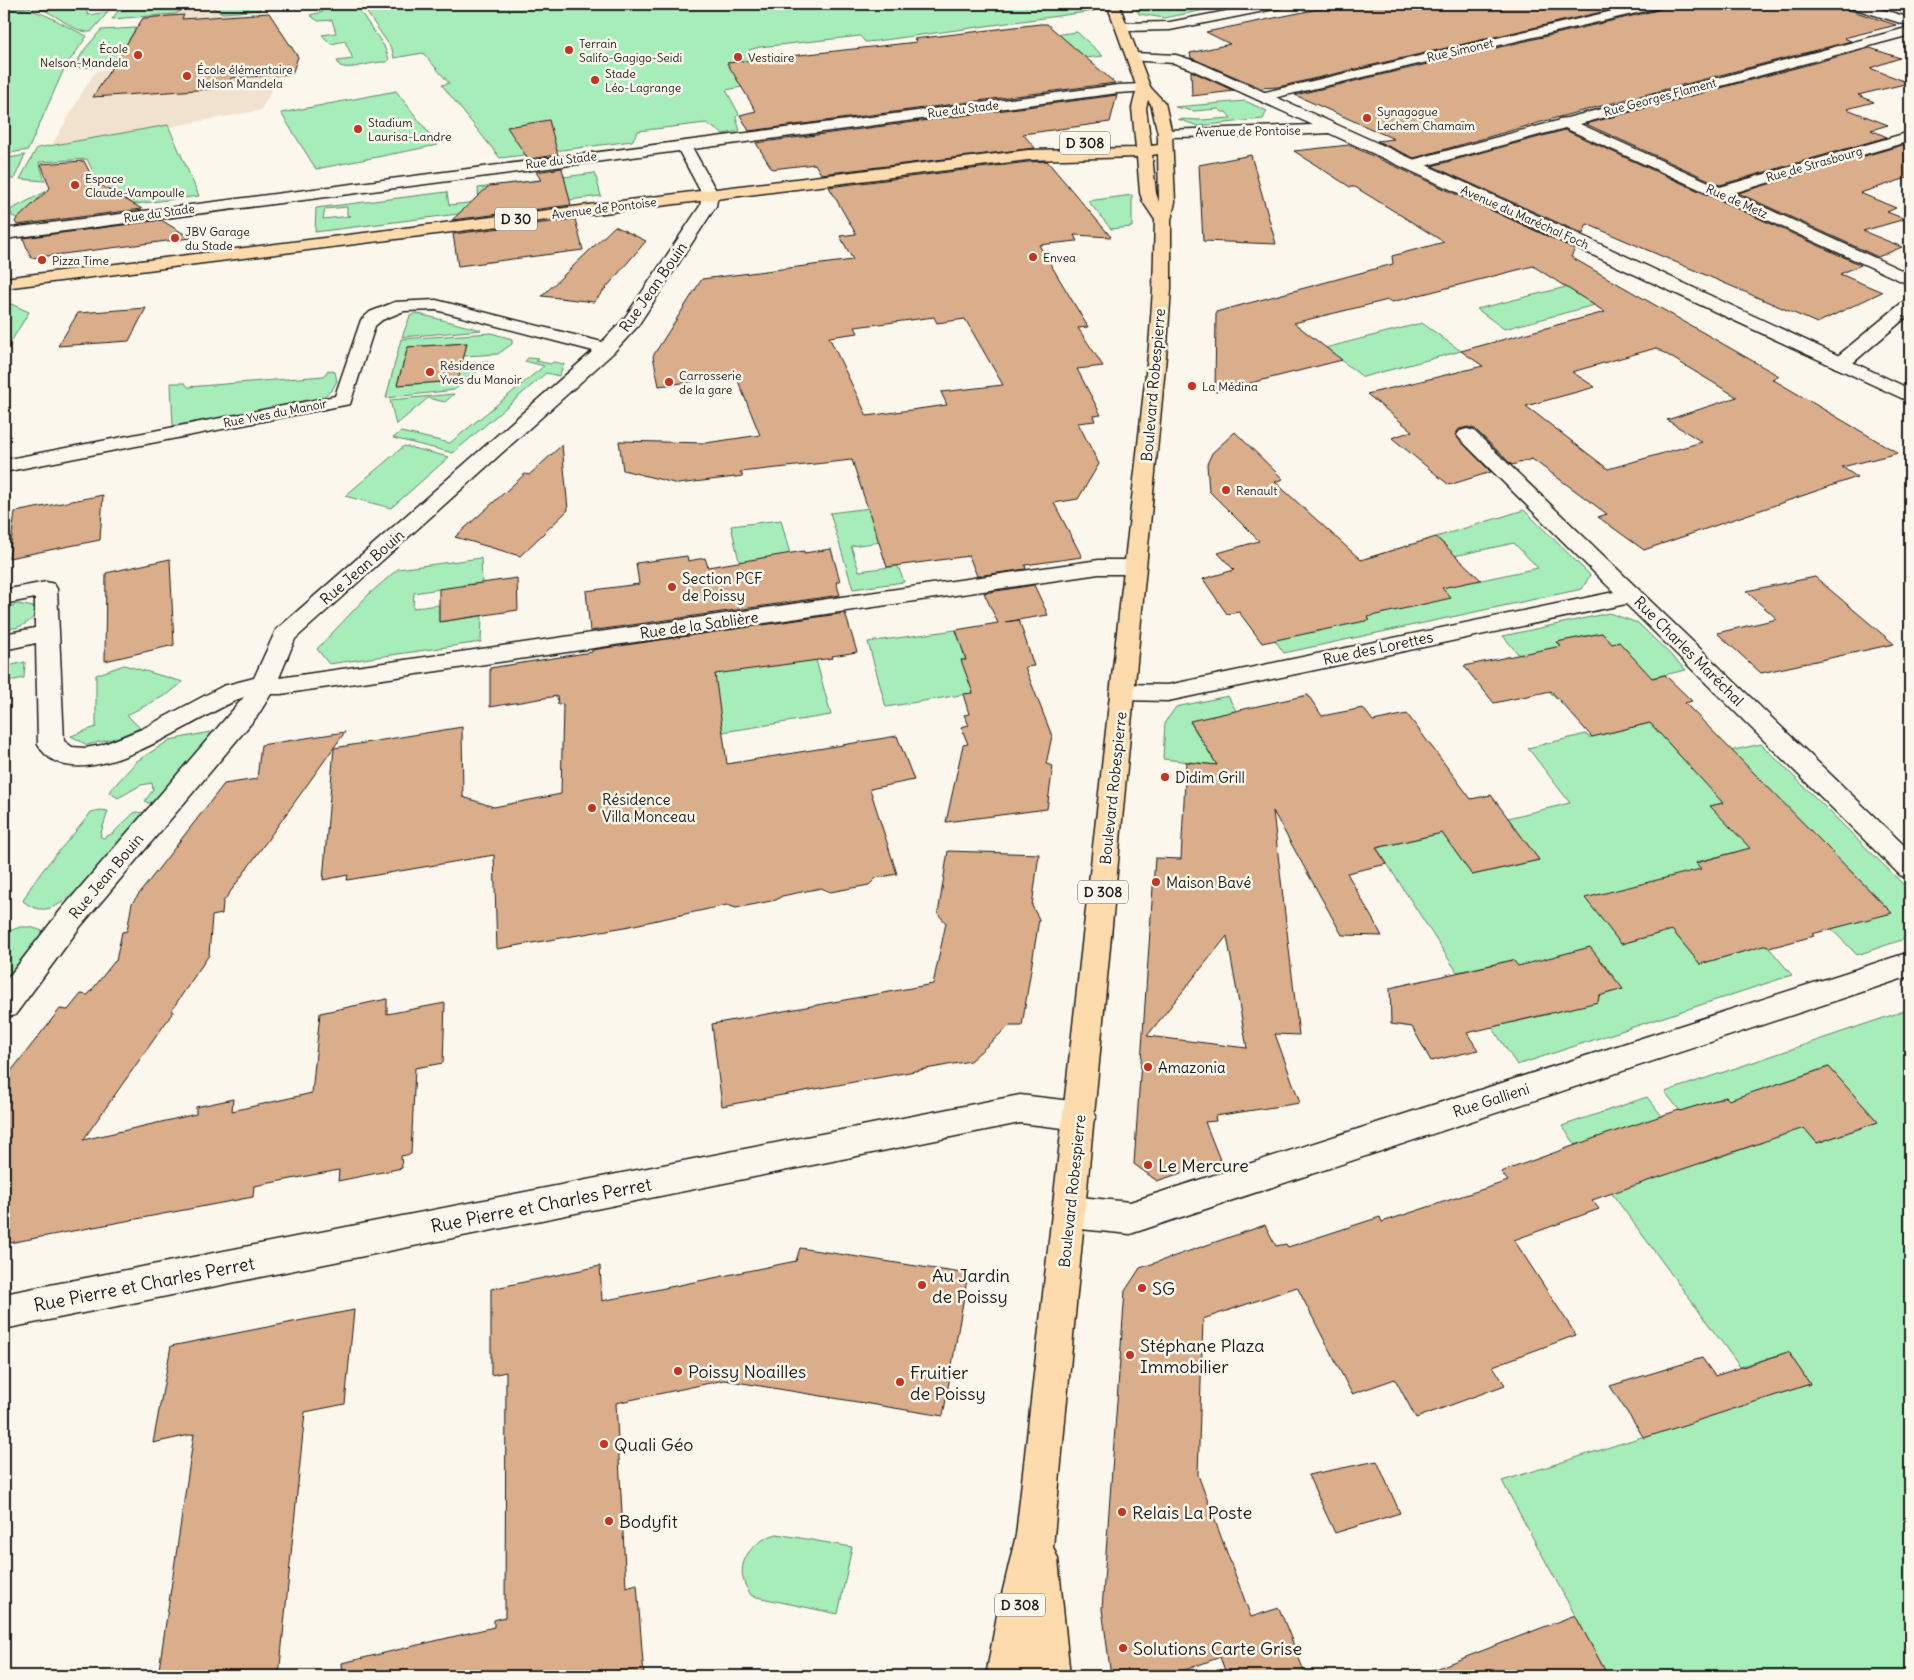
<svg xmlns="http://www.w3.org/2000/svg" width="1914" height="1680" viewBox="0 0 1914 1680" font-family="Delius,sans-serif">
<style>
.built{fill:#f1e1cf}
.green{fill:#a6edb9;stroke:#61846a;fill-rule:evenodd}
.building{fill:#daad8b;stroke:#1c1c1c;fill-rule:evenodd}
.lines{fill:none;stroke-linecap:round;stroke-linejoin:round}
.street-casing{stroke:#1c1c1c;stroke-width:3}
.secondary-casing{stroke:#1c1c1c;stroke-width:3}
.primary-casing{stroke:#1c1c1c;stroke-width:3}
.street{fill:#fbf7ec;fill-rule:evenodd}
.secondary{fill:#fbf7ec;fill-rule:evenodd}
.primary{fill:#fedbac;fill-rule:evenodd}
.poi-dot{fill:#c8321e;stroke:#fbf7ec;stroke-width:2}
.labels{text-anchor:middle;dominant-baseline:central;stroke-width:5;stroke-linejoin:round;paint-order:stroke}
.far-poi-label{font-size:12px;fill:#1c1c1c;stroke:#fbf7ec;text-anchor:start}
.far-street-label{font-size:12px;fill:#1c1c1c;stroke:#fbf7ec}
.shield{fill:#fbf7ec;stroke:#5f5e5a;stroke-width:1}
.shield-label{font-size:14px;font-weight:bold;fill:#1c1c1c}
.street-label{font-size:15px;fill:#1c1c1c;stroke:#fbf7ec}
.poi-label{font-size:15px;fill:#1c1c1c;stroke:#fbf7ec;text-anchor:start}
.near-poi-label{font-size:18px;fill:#1c1c1c;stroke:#fbf7ec;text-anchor:start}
.near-street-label{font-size:18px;fill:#1c1c1c;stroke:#fbf7ec}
</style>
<rect width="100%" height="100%" fill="#fbf7ec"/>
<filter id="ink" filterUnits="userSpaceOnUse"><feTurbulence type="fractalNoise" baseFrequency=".02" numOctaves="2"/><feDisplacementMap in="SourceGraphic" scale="10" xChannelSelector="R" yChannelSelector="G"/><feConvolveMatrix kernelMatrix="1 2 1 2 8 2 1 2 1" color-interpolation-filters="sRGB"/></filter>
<g filter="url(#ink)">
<!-- built -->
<path class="built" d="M178,4H243L240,15L269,13L298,57L292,74L280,75L261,110L50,149L91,78L98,70L111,69L143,18L153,17L157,10Z"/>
<!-- green -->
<path class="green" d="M4,4H85V5L38,8L4,6Z
M156,4H259L260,10L223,13L212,8L198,6L187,8L175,14L112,19L118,11L156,6Z
M315,4H355L384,46L389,59L387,62C371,61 352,71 340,66L337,61L353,59L345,41L331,44L322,35L336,33L332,20L318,21L310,15L323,12Z
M361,4H1092L1094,11L877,41L865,42L860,36L760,47L749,50L755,60L747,86L726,90L739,114L736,117L740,131L723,134L706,123L638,131L632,141L500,158L442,85L449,83L423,53L394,58L392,49Z
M1134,4H1156L1178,7L1183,4H1235L1164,18L1139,14Z
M4,7C44,8 53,21 87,36L64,69L28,150L4,154Z
M85,7L88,15L108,12L91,32C73,33 58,14 40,9Z
M136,28L124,48L134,52L121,53L113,66L73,68L85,49L101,30Z
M1077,32L1103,56L1078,59L995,42Z
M396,91L438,145L316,169L281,113Z
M1245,101L1267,111L1263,119L1198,126L1178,119L1201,120L1231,118L1226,112H1222L1219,109L1193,111L1175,107Z
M168,125L199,196L89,210L134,200L97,180L87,159L39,162L45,181L20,179L37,148Z
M25,155L14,179H4V159Z
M595,173L601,196L315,232L316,208L447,192L449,205L479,202L478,188ZM347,207V215L351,216L323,219L325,209Z
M47,191L20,219L12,216L10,210Z
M1132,195V227L1111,229L1088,201Z
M1566,287L1595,305L1504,329L1477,309Z
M4,301L29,312L4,353Z
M416,313L419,314L481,330L402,337L410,316Z
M1422,323L1461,351L1363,377L1325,348Z
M491,333L512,339V344L498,354L464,356L467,343L408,347L397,385L457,381L462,363L488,362L454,390L386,398L401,339Z
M528,358L539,359L536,361L551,364L553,362L564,364L559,376L546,373L453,453L393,438L401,432L450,443L544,366L525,361Z
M328,370L335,372L337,381L332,390L319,400L173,426L171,383H185L188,387L324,376Z
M454,394L445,402L428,398L396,425L390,400Z
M404,446L449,457L391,508L345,496Z
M878,507L889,541L851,546L859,571L898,566L904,582L853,589L830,513Z
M1524,510L1590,575L1582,589L1284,653L1243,595L1414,544L1422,554L1447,547L1436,537ZM1514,543L1538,568L1477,581L1454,556Z
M781,520L792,562L749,604L731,526Z
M481,558L482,583L463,585L462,589H439L414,593L413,608L439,605V622L482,616L481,642L329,664L317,649L369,594L398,569Z
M17,604L34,607L36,613C29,625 17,629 4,629V609Z
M1609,613L1638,623L1686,670L1556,699L1503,636ZM1602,633L1612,644L1619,642L1631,655L1558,642Z
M806,623L831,715L723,732L706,637Z
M956,630L966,660H962L973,693L886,707L868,642Z
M25,662L24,678L4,682V667Z
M124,665L183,682L168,694L127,715L140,728L116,738L87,745L71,736L96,727V675Z
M1228,696L1236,711L1190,722L1217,765L1163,759L1165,722L1176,707Z
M1650,723L1685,761L1761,744L1910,891V937L1857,955L1752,848L1696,862L1792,975L1517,1065L1492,1027L1550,1014L1513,960L1457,972L1377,848L1442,833L1472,875L1539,860L1508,818L1570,803L1528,748L1586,734L1588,737H1592ZM1770,791L1802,822L1711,806ZM1849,869L1891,912V913L1805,880ZM1635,885L1753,949L1700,964L1672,930L1621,944Z
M210,732L213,734L156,801L148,803L145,801L153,790L152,783L141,785L118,798L109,792L137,761L170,740Z
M101,810L108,811L100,836L103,838L112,834L135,812L145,813C126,835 73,908 45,909C37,910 29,906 23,901C37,871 71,840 91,812Z
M20,927H30L46,932L4,986V933Z
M1910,1009V1676H1608L1502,1481L1810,1384L1788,1352L1740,1367L1562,1126L1647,1097L1700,1164L1763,1142L1726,1097L1680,1111L1665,1092ZM1828,1067L1878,1122L1817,1143L1769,1087Z
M777,1534L852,1547L838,1614L752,1596C730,1569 748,1542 777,1534Z"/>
<!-- building -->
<path class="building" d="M1343,4H1636L1278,87L1261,88L1191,58L1190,53L1230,44L1206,32Z
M1666,4H1831L1896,25L1844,38L1851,41L1559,117L1414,158L1377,141L1394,139L1295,95L1658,10Z
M269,13L298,57L292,74L231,78L227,88L93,97L143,18L184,15L182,19Z
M1040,24H1047L1115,83L749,131L740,115L756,111L727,63L917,42L914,39Z
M1870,48L1900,58L1870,68L1909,83L1858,95L1874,102L1847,109L1888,125L1871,130L1887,137L1720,185L1586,124Z
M1191,71L1234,91L1192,96Z
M1117,95L1110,122L1023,134L1035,148L821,174L815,164L772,169L756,143Z
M549,120L558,155L528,159L507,127Z
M1565,130L1861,265L1840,274L1882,292L1817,323L1587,224L1583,234L1432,166Z
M1906,144L1910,146V177L1860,193L1896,208L1887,212L1905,219L1863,231L1902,247L1878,257L1738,193Z
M1349,145L1575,249L1571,257L1779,376L1772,379L1898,453L1842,467L1857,477L1644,550L1598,517L1607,514L1532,459L1512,465L1475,429L1468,427L1459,429L1455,435L1491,472L1449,485L1392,438L1412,431L1367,394L1483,366L1461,351L1605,312L1533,266L1392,302L1388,300L1294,323L1342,360L1215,392L1216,312L1393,264L1392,256L1444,242L1355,187H1350L1294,151ZM1656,348L1737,397L1667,420L1702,442L1608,469L1526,406L1595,387L1572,372Z
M1251,155L1276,244L1203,241L1199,165Z
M84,161L94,181L142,209L17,225L15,221L50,188L41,164Z
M1047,161L1111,237L1074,235L1077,241L1039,245L1088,327L1078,328L1103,366L1077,369L1101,415L1093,416L1095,421L1078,423L1099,464L1078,499L1054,503L1082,557L1025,565L1026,569L977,576L969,556L887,567L852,460L740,472L743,476L678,484L623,470L619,441L706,443L760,435L736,376L659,386L653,356L702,279L853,260L840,236L856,234L829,187L1028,162ZM934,317L937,323L965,319L1003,385L941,392L947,405L867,416L829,337L858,333L855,327Z
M562,168L571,205L452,220L489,186L541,180L536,172Z
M575,219L583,250L458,266L453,234Z
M161,220L191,238L31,258L23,238Z
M615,226L646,241L594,302L542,296Z
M146,308L129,341L58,346L78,313Z
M467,343L458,381L397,385L408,347Z
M1235,432L1283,479L1275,482L1361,560L1436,537L1481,580L1442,588L1451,598L1367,617L1370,620L1262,643L1239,612L1227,614L1203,579L1234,570L1218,553L1259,541L1209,491L1207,464L1212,453Z
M562,445L568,510L520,556L455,537L525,474L529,475Z
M103,495L100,540L9,558L15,512Z
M831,549L840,581L836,582L840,595L590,631L586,591L639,584L636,563L687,556L688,561L705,558L708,567L804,551V553Z
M170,559L174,645L105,661L106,573Z
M1815,577L1894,644L1761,673L1717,633L1777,619L1746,591Z
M517,578L518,610L439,622V589Z
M1034,585L1048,615L1005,622L1019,620L1034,666L1025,667L1052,736L1046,764L1053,766L1047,809L946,822L963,745L968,744L961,727L969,725L964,715L969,714L963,694L973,693L961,660H966L956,630L998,623L984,593Z
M845,613L857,652L832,656L833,658L715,674L727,764L897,736L914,780L870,789L897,874L876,878L869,885L830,892L821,888L782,896L776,900L736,908L727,905L625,927L497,949L494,855L347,880L348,875L323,880L334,748L462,727L463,797L494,807L561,794L563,704L558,705L557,696L490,707V668L592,652V650Z
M1602,633L1612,644L1619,642L1652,678L1665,675L1692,701L1685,703L1892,913L1812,934L1814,936L1769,948L1767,945L1700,964L1672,930L1621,944L1585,898L1701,869L1696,863L1750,848L1710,806L1723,803L1650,723L1592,737L1551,691L1494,703L1464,666L1561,646L1557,642Z
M1308,695L1322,716L1363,708L1373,721L1407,714L1471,799L1491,795L1539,860L1472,875L1442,833L1376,848L1387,864L1347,873L1382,936L1342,935L1273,811L1299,1035L1275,1034L1300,1103L1215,1116L1216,1121L1205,1122L1220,1160L1157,1181L1134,1164L1155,858L1181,859L1186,762L1217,765L1190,721ZM1227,936L1247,1048L1147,1036Z
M345,732L223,902L222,914L212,916L209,955L171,1011H174L83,1140L196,1114V1107L233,1099L232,1111L312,1093L320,1013L387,999V1014L445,1003L443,1063L415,1068L411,1154L401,1156L402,1168L338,1181L339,1170L254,1186L253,1197L4,1244V1080L60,1009L68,1010L81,994L88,995L114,962L116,961L122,932L127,931L132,903L224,784L257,779L261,745Z
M948,851L1039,854L1032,906L1039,919L1022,1026H1009L970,1061L722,1106L712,1024L933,984L946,923L938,914Z
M1590,947L1623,989L1599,996L1598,1002L1467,1033L1478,1050L1431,1061L1412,1027L1391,1024L1390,988L1513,960L1518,966Z
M1829,1067L1878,1122L1817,1143L1804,1128L1592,1200L1599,1209L1514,1240L1576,1335L1493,1366L1505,1385L1416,1418L1395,1379L1352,1394L1297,1287L1203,1319L1198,1475L1251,1617L1279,1608L1306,1676H1227L1220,1657L1169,1676H1111L1102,1609L1110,1497L1125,1291L1140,1268L1265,1225L1276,1246L1286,1244L1288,1247L1380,1217L1382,1222L1508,1181L1501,1172L1595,1138L1679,1110L1680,1111L1726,1097L1729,1100Z
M800,1248L968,1274L943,1416L724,1380L616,1403L626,1587L637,1584L644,1676H343L342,1663L494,1627V1620L505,1617L506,1372L491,1375V1289L600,1266L602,1301L796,1261Z
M354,1310L345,1404L305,1412L279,1676H158L194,1434L153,1443L171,1346Z
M1788,1352L1810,1384L1644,1438L1610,1386L1702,1358L1715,1376Z
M1377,1461L1400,1513L1335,1533L1308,1475Z
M1575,1615L1608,1676H1423L1422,1674Z"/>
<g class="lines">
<defs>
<path id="street" d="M1262,4H1285L1279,8L1170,30L1122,31L1116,27L1122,23L1170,22Z
M1643,4H1664L1658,8L1261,101L1254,97L1261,93Z
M1847,4H1865L1910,18V26L1849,7Z
M1910,27V35L1580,124L1720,187L1910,132V141L1733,193L1910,274V285L1565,128L1410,170L1405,168L1402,165L1405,162L1557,121L1559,119L1567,118Z
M1144,84L1149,85L1151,88L1149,91L1118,93L693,149L718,194L716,206L637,327L613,353L295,639L279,678L1099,560H1135L1143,562L1146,567L1143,572L1135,574H1099L281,694H271L258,715L80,927L15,1015L4,1018V983L60,911L244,697C200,713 76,808 38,745L36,643L4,650V634L35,628V598L4,604V590L46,582L54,584L57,589L64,741L72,747L85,748L102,745L142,729L223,686L254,678L276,630L593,351L436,310L404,311L382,320L375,326L350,404L4,472V460L335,396L361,320L370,312L395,302L436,300L602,342L624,319L700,206L702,194L679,151L4,239V229L1118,85Z
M1910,300V314L1848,367L1841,369L1834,367L1832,363L1834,359L1904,301Z
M1467,429L1474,431L1910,851V879L1900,875L1626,604L1168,701L1122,700L1113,698L1110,692L1113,686L1122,684L1168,685L1614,592L1460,439L1457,435L1460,431Z
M1910,952V976L1130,1234L1070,1228L1058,1223L1053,1212L1058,1201L1070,1196L1130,1202Z
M1020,1095L1080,1102L1091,1106L1096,1116L1091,1126L1080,1130L1020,1123L4,1329V1294Z"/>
<path id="secondary" d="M1134,53L1176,55L1198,62L1587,238L1910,389V402L1329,133L1271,136L1160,137L1158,134L1160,131L1165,130L1313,125L1188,68L1174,63L1129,60L1127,57Z"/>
<path id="primary" d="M1107,4H1119L1150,87L1165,103L1172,134L1175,202L1171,220V289L1167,346L1053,1547L1058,1559L1070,1676H986L997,1615L1016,1535L1149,346L1153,289L1155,220L1143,202L1140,193L1137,157L1028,160L4,288V278L1028,150L1136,148L1132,108L1137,88ZM1148,100L1151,104L1158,134V145L1151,146L1146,108ZM1158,154L1159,202L1156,193L1152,155Z"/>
</defs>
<!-- street casing -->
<use href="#street" class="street-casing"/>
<!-- secondary casing -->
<use href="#secondary" class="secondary-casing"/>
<!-- primary casing -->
<use href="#primary" class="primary-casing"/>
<!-- street -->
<use href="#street" class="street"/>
<!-- secondary -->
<use href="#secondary" class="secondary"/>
<!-- primary -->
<use href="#primary" class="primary"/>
</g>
</g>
<!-- markers -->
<g class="poi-dot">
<circle cx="569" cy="50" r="5"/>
<circle cx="138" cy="55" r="5"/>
<circle cx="738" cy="57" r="5"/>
<circle cx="187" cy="76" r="5"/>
<circle cx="595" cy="80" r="5"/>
<circle cx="1367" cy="118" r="5"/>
<circle cx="358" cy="129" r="5"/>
<circle cx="75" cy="185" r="5"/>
<circle cx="175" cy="238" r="5"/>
<circle cx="1033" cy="257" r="5"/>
<circle cx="42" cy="260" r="5"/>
<circle cx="430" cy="372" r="5"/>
<circle cx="669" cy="382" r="5"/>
<circle cx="1192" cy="386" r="5"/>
<circle cx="1226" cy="490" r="5"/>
<circle cx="672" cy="587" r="5"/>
<circle cx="1165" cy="777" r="5"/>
<circle cx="592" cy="808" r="5"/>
<circle cx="1156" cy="882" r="5"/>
<circle cx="1148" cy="1067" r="5"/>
<circle cx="1148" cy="1165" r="5"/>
<circle cx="922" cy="1285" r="5"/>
<circle cx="1142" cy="1288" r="5"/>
<circle cx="1130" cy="1355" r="5"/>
<circle cx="678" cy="1371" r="5"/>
<circle cx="900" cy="1382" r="5"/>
<circle cx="604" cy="1444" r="5"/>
<circle cx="1122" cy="1512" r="5"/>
<circle cx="609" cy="1521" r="5"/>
<circle cx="1123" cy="1648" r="5"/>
</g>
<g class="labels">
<!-- far-poi labels -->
<g class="far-poi-label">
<text x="579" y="43">Terrain<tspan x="579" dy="14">Salifo-Gagigo-Seidi</tspan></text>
<text x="128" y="48" text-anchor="end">École<tspan x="128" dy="14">Nelson-Mandela</tspan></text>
<text x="748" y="57">Vestiaire</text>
<text x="197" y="69">École élémentaire<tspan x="197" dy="14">Nelson Mandela</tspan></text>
<text x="605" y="73">Stade<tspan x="605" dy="14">Léo-Lagrange</tspan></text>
<text x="1377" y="111">Synagogue<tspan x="1377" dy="14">Lechem Chamaïm</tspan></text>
<text x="368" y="122">Stadium<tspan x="368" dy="14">Laurisa-Landre</tspan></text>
<text x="85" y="178">Espace<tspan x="85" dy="14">Claude-Vampoulle</tspan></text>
<text x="185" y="231">JBV Garage<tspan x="185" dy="14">du Stade</tspan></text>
<text x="1043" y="257">Envea</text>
<text x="52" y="260">Pizza Time</text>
<text x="440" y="365">Résidence<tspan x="440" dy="14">Yves du Manoir</tspan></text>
<text x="679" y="375">Carrosserie<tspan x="679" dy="14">de la gare</tspan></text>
<text x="1202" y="386">La Médina</text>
<text x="1236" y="490">Renault</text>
</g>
<!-- far-street labels -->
<g class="far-street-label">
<text transform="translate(1460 50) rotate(-13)">Rue Simonet</text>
<text transform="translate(1660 97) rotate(-15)">Rue Georges Flament</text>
<text transform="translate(963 109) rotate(-7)">Rue du Stade</text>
<text transform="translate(1248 131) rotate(-1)">Avenue de Pontoise</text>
<text transform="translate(561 160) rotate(-7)">Rue du Stade</text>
<text transform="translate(1814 164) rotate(-16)">Rue de Strasbourg</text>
<text transform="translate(1737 201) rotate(24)">Rue de Metz</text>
<text transform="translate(604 208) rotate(-7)">Avenue de Pontoise</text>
<text transform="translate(159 213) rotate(-8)">Rue du Stade</text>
<text transform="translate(1525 217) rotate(24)">Avenue du Maréchal Foch</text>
<text transform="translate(275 413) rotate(-11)">Rue Yves du Manoir</text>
</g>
<!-- shield labels -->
<g class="shield">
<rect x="1060" y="131.5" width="50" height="23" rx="4"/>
<rect x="495" y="207.5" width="42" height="23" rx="4"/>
<rect x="1078" y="880.5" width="50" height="23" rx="4"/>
<rect x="995" y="1593.5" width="50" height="23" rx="4"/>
</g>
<g class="shield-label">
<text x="1085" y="143">D 308</text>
<text x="516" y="219">D 30</text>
<text x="1103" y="892">D 308</text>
<text x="1020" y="1605">D 308</text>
</g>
<!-- street labels -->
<g class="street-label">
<text transform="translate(653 287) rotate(-55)">Rue Jean Bouin</text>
<text transform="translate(1153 385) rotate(-85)">Boulevard Robespierre</text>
<text transform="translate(362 567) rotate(-41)">Rue Jean Bouin</text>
<text transform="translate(699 625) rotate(-8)">Rue de la Sablière</text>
<text transform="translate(1378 648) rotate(-12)">Rue des Lorettes</text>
<text transform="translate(1689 651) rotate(45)">Rue Charles Maréchal</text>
<text transform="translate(1113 788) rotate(-84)">Boulevard Robespierre</text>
<text transform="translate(106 876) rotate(-50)">Rue Jean Bouin</text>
<text transform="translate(1491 1100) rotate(-18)">Rue Gallieni</text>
<text transform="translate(1072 1191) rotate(-84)">Boulevard Robespierre</text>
</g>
<!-- poi labels -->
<g class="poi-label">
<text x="682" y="578">Section PCF<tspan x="682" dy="17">de Poissy</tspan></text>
<text x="1175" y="777">Didim Grill</text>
<text x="602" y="799">Résidence<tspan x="602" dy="17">Villa Monceau</tspan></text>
<text x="1166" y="882">Maison Bavé</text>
<text x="1158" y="1067">Amazonia</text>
</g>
<!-- near-poi labels -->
<g class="near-poi-label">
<text x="1158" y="1165">Le Mercure</text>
<text x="932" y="1275">Au Jardin<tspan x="932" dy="21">de Poissy</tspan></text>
<text x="1152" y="1288">SG</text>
<text x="1140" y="1345">Stéphane Plaza<tspan x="1140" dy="21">Immobilier</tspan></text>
<text x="688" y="1371">Poissy Noailles</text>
<text x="910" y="1372">Fruitier<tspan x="910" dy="21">de Poissy</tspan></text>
<text x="614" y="1444">Quali Géo</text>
<text x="1132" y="1512">Relais La Poste</text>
<text x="619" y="1521">Bodyfit</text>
<text x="1133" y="1648">Solutions Carte Grise</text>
</g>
<!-- near-street labels -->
<g class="near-street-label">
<text transform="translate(541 1205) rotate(-11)">Rue Pierre et Charles Perret</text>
<text transform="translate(144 1284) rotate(-11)">Rue Pierre et Charles Perret</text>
</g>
</g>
<!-- margin -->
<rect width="1914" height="1680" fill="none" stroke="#fbf7ec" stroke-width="20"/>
<rect x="10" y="10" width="1894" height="1660" fill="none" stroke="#1c1c1c" stroke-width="2" filter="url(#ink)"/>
</svg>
